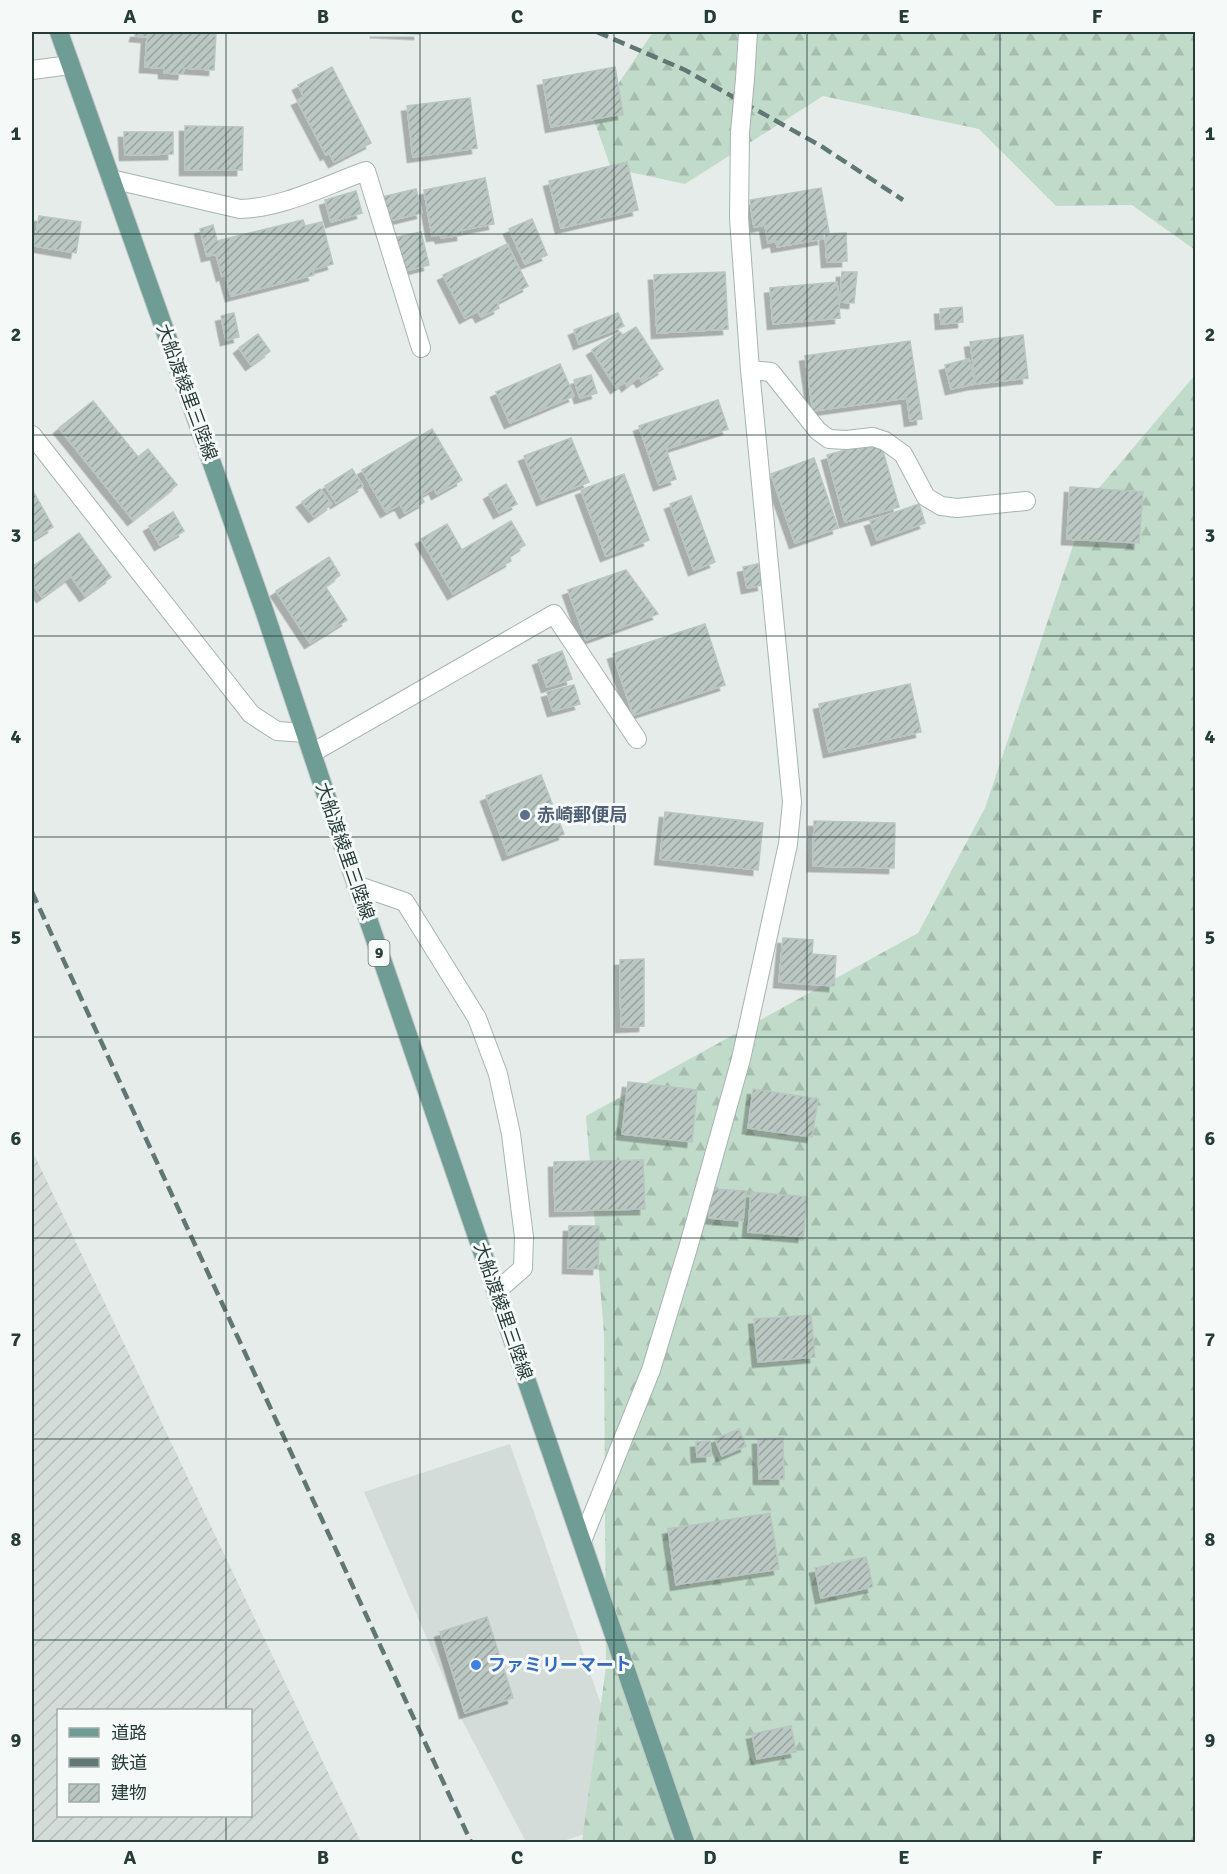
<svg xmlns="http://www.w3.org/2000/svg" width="1227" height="1874" viewBox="0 0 1227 1874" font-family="Signika,'Noto Sans JP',sans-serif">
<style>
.built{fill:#d3dcd9}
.industrial{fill:url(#industrial-furrows);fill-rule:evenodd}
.forest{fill:url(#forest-firs)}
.building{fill:url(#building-hatch);stroke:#b8c5c1;stroke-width:1.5;filter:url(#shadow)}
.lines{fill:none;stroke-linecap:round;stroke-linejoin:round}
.minor-casing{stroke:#a8b4b1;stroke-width:20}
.major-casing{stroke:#c2c8c7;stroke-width:20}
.minor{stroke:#fff;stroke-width:18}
.major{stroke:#6f9c95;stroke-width:18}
.rail{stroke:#617773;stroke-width:4.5;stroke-dasharray:12 6;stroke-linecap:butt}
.minor-bridge-casing{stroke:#a8b4b1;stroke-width:20;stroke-linecap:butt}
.minor-bridge{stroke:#fff;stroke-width:18}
.grid{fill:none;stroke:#263c38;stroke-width:1.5;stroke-opacity:0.55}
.service-dot{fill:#5c6f8a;stroke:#f5f9f7;stroke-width:2}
.shop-dot{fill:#3f7fe0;stroke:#f5f9f7;stroke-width:2}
.labels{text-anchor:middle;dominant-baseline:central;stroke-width:6;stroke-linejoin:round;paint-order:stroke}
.shield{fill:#f5f9f7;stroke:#647571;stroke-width:1.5}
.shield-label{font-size:16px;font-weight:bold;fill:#263c38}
.street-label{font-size:18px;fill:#263c38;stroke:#f5f9f7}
.service-label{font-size:18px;font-weight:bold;fill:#4e5e75;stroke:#f5f9f7;text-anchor:start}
.shop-label{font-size:18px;font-weight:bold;fill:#366cbe;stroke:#f5f9f7;text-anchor:start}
.neatline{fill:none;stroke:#263c38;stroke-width:2}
.grid-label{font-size:20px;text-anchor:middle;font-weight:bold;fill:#263c38}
</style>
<defs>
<pattern id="industrial-furrows" width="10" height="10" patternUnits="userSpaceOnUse" patternTransform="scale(1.5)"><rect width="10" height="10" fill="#d3dcd9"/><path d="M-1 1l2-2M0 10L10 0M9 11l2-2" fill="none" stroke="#b5bebb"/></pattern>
<pattern id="forest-firs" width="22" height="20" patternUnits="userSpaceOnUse" patternTransform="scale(1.5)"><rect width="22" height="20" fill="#c1dbca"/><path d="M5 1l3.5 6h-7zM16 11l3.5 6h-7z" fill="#a6bdae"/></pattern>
<pattern id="building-hatch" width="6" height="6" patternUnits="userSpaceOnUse" patternTransform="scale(1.5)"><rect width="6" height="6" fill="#bac7c3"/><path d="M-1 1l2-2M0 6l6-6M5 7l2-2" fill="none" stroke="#97a39f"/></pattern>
<filter id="shadow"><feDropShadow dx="-5.5" dy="5.5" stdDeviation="0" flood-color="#0004"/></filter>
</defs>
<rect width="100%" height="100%" fill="#e5ecea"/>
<!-- built -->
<path class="built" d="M510,1444L640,1816L560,1842H526L462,1720L364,1492Z"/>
<!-- industrial -->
<path class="industrial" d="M32,1150L361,1842H32ZM58,1710H250V1816H58Z"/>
<!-- forest -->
<path class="forest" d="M653,32H1195V250L1132,205L1056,206L979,129L823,96L685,184L611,168L594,120Z
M1195,375V1842H582L606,1667L604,1333L586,1116L918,933L985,808L1088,501Z"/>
<!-- building -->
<path class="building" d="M136,32H216L214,70L184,68L183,74L164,73V68L145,67L147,37L135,36Z
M375,32H419V34Z
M332,67L371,143L334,162L329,153L326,155L297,100L304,97L298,85Z
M615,67L623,114L551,127L543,80Z
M470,98L477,148L413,157L407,106Z
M185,126L243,127L242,170H185Z
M124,132H173V154L125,155Z
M627,162L638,210L561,228L549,181Z
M485,178L494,224L462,230V235L441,238L440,235L432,236L424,190Z
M821,188L829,232L822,233L823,239L777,247L776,241L768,243L765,225L754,227L750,200Z
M416,189L422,213L388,221L382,197Z
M356,191L362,213L331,222L325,200Z
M39,216L81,222L76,253L34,246Z
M532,219L547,255L525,264L509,229Z
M303,220L305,226L322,222L333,264L312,270L314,275L231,296L225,274L222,276L216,254L207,256L200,229L213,225L217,241Z
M421,232L429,265L401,272L393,238Z
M846,233L847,261L827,262L825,234Z
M507,244L528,286L497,302L499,308L481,317L478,311L465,318L443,275Z
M725,272L728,329L657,333L654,275Z
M842,272H857L854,303L840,302Z
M837,282L840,318L773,324L770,288Z
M962,307L963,322L941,324L940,309Z
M234,313L239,337L226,340L221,316Z
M618,313L624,326L579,344L574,330Z
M636,327L663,369L642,382L639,377L627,386L625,382L616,388L592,350L620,332L623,335Z
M258,334L270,351L251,365L239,348Z
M1023,335L1028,378L976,384L970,342Z
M910,341L922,419L910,421L907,398L813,411L805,356Z
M969,359L975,384L951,389L945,365Z
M560,364L574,396L510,423L496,392Z
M591,375L597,393L580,398L574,380Z
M718,400L728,429L666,449L676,479L659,485L639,426Z
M93,401L138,457L148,449L177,485L133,520L59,428Z
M432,429L462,480L437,494L434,488L421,496L424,502L405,513L400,504L386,512L362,470Z
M571,438L589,482L542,500L524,456Z
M880,441L899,507L845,522L827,455Z
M814,458L838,528L795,543L771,474Z
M352,469L363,486L336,503L325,486Z
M624,474L649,540L606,556L581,490Z
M506,484L517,504L499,513L489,494Z
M1070,487L1143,492L1139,543L1067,539Z
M32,489L53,527L32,540Z
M320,489L332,504L314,517L302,502Z
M691,496L715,562L694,570L670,504Z
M919,504L925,523L877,540L870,521Z
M173,512L184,531L160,545L149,526Z
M511,521L525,545L509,555L511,561L453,594L421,539L447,524L462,550Z
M79,533L111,577L85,596L71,576L42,597L32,583V567Z
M329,557L340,575L325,586L347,620L310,643L276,591Z
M758,564L763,585L747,588L743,567Z
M626,570L658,614L586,640L568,590Z
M705,624L725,685L633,715L613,654Z
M562,651L572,679L547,687L538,660Z
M910,684L921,732L829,752L819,704Z
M574,685L580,704L553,711L547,692Z
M541,775L564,834L508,855L486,796Z
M665,812L763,823L758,870L660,859Z
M814,821L895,823L894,868L813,866Z
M783,938L813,940L812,954L836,956L834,986L779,982Z
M644,959V1026L621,1027L620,960Z
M628,1082L697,1090L692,1142L622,1134Z
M753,1089L818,1099L812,1137L748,1128Z
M643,1160L645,1209L555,1211L554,1162Z
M711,1189L746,1191L743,1221L709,1218Z
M751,1192L807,1197L803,1237L748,1232Z
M569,1226H599L598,1269L568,1268Z
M811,1315L815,1357L758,1362L754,1319Z
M739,1429L746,1446L722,1456L715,1439Z
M783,1438L784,1479H759L758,1439Z
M710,1441L711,1456L697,1457L696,1442Z
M770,1513L779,1569L676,1585L668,1529Z
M866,1557L873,1587L821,1598L815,1568Z
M487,1617L513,1698L465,1713L440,1632Z
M791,1726L796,1752L757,1759L752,1734Z"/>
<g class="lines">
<defs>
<path id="minor" d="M32,70L70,65
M745,79L748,32
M111,179L240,209C283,208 326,185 366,171L421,348
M750,370L771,372L818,431L829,439L846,440L873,437L885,441L903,454L926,497L941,506L957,508L1026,501
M32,435L251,714L277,731L305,733
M312,753L554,614L637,739
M356,885L405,902L477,1018L498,1074L511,1134L524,1237L523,1268L496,1292
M582,1541L651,1370L688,1248L741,1059L788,844L792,802L750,370L739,218L740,132"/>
<path id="major" d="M59,32L264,610L345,852L685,1842"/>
</defs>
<!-- minor casing -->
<use href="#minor" class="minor-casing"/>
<!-- major casing -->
<use href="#major" class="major-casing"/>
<!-- minor -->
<use href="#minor" class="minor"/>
<!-- major -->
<use href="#major" class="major"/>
<!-- rail -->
<path class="rail" d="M597,32L685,70L821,146L903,200
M32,892L471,1842"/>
<defs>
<path id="minor-bridge" d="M740,132L745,79"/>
</defs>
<!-- minor-bridge casing -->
<use href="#minor-bridge" class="minor-bridge-casing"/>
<!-- minor-bridge -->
<use href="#minor-bridge" class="minor-bridge"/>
</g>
<!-- grid -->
<path class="grid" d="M226,32V1710M420,32V1842M614,32V1842M807,32V1842M1000,32V1842M32,234H1196M32,435H1196M32,636H1196M32,837H1196M32,1037H1196M32,1238H1196M32,1439H1196M32,1640H1196M226,1816V1842"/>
<!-- markers -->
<circle class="service-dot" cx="525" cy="815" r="6"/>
<circle class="shop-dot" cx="476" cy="1665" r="6"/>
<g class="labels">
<!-- shield labels -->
<rect class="shield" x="368.5" y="940" width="21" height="26" rx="4.5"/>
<g class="shield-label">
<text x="379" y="953">9</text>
</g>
<!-- street labels -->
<g class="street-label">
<text transform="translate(187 392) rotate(70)">大船渡綾里三陸線</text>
<text transform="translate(345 851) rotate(71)">大船渡綾里三陸線</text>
<text transform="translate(503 1311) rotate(71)">大船渡綾里三陸線</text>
</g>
<!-- service labels -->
<g class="service-label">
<text x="537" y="815">赤崎郵便局</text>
</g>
<!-- shop labels -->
<g class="shop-label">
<text x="488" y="1665">ファミリーマート</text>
</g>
</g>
<!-- border -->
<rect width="1227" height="1874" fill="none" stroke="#f5f9f7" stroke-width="66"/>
<!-- legend -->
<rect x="57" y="1709" width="195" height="108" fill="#f5f9f7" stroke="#a2adab" stroke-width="1.5"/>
<rect x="69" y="1728" width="30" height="9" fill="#6f9c95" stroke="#a2adab" stroke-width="1.5"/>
<text x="111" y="1739" font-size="18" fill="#263c38">道路</text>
<rect x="69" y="1758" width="30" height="9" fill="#617773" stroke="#a2adab" stroke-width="1.5"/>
<text x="111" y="1769" font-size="18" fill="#263c38">鉄道</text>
<rect x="69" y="1784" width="30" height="18" fill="url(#building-hatch)" stroke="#a2adab" stroke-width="1.5"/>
<text x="111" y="1799" font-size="18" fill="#263c38">建物</text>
<rect x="33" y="33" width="1161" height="1808" class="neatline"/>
<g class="grid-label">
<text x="130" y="23">A</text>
<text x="323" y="23">B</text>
<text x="517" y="23">C</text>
<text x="710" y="23">D</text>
<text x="904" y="23">E</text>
<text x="1097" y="23">F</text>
<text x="16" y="140">1</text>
<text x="1210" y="140">1</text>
<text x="16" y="341">2</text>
<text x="1210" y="341">2</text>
<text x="16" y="542">3</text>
<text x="1210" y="542">3</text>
<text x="16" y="743">4</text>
<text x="1210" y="743">4</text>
<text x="16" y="944">5</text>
<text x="1210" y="944">5</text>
<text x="16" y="1145">6</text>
<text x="1210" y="1145">6</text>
<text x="16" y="1346">7</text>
<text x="1210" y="1346">7</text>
<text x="16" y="1546">8</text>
<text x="1210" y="1546">8</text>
<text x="16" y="1747">9</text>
<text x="1210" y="1747">9</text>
<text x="130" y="1864">A</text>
<text x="323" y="1864">B</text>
<text x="517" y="1864">C</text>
<text x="710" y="1864">D</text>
<text x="904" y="1864">E</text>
<text x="1097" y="1864">F</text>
</g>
</svg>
